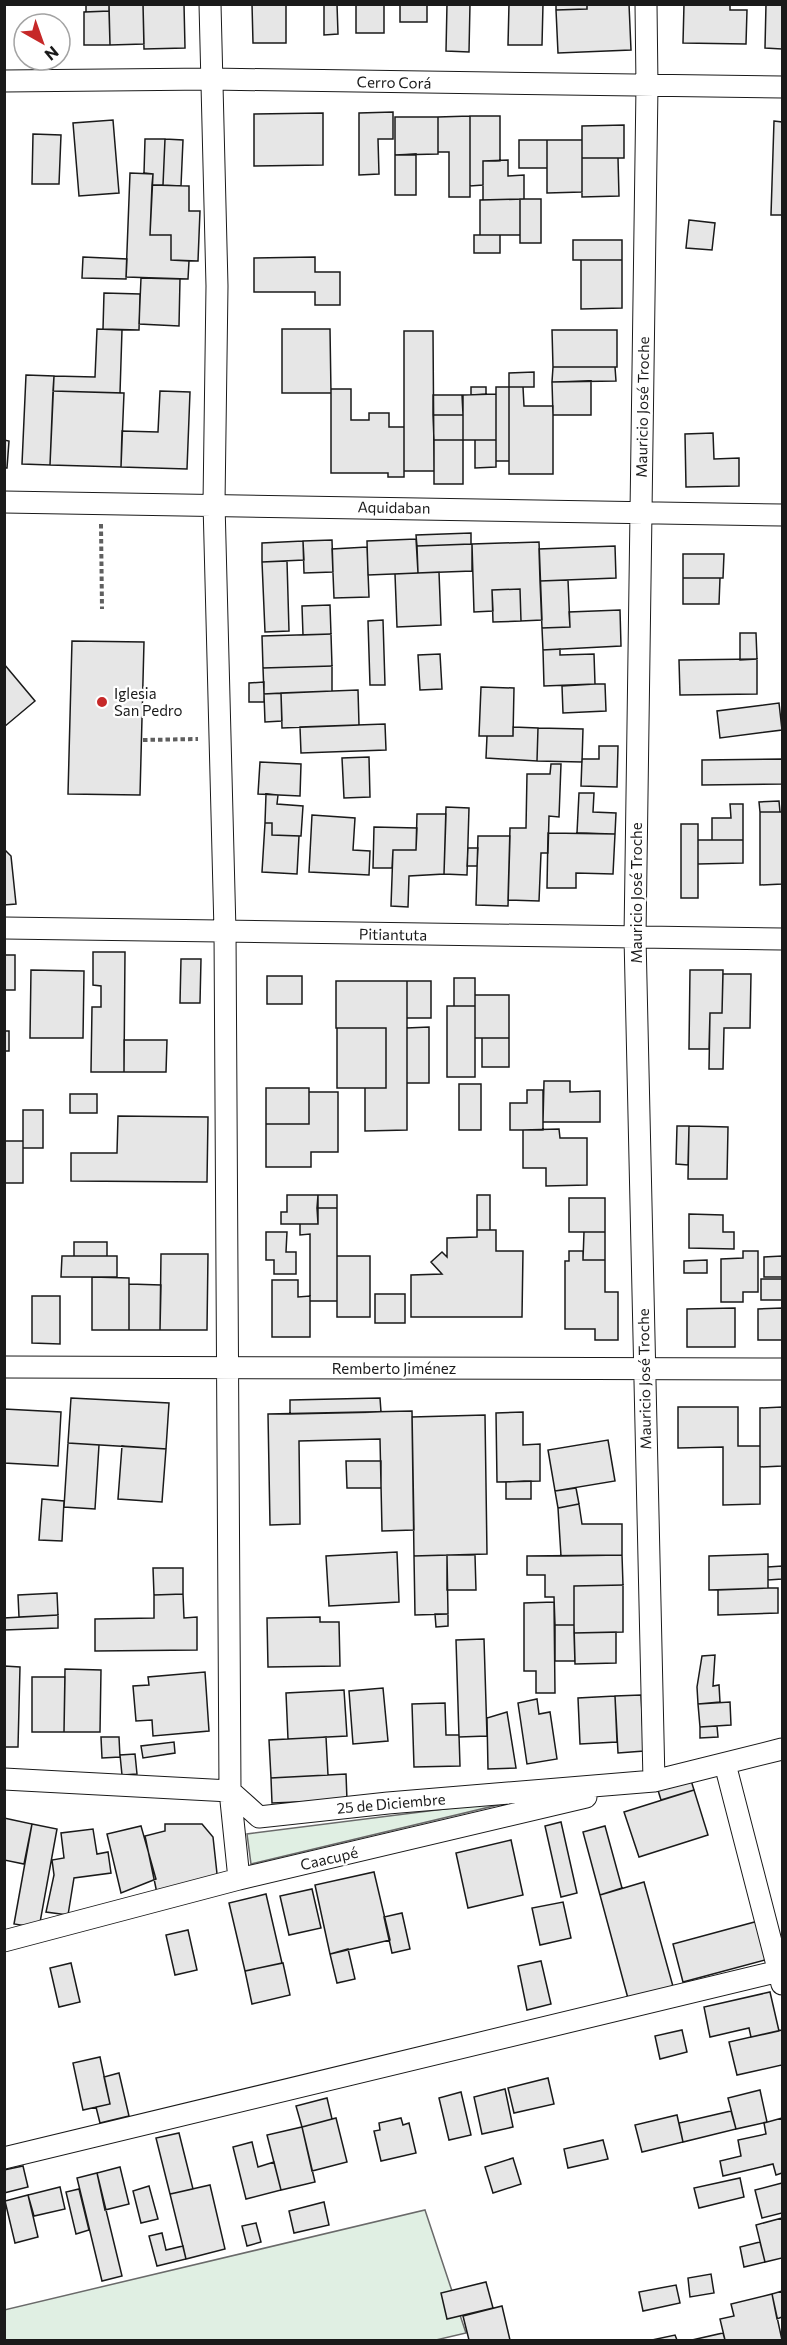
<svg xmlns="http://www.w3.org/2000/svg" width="787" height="2345" viewBox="0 0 787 2345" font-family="Commissioner,sans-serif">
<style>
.green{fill:#e0efe3;stroke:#6a6a6a;stroke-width:1.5}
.building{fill:#e6e6e6;stroke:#1a1a1a;stroke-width:1.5}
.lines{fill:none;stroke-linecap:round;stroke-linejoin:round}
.street-casing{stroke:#1a1a1a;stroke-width:23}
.path{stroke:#5f5f5f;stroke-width:4;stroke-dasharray:4.5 3;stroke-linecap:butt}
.street{stroke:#fff;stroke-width:21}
.poi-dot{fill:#c62828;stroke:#fff;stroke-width:2}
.labels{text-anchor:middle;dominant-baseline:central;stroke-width:4.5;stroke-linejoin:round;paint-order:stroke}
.street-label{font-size:15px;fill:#1a1a1a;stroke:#fff}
.poi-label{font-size:15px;fill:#1a1a1a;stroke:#fff;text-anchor:start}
</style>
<rect width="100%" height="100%" fill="#fff"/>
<!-- green -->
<path class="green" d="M523,1799L251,1864L247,1834Z
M425,2210L466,2333L436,2340H5L4,2310Z"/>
<!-- building -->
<path class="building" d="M86,4H109V11L86,12Z
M109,4H143L144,44L110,45Z
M143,4H184L185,48L144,49Z
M252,4H286V43H253Z
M324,4H337L338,34L324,35Z
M356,4H384V33H356Z
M400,4H427V22H400Z
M447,4H470L469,52L446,51Z
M509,4H543L542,45H508Z
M556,4H587V9L556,10Z
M587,4H629L631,50L558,53L556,10L587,9Z
M684,4H730V10H747L746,44L683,43Z
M766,4H782V49L765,48Z
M109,11L110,45H84V12Z
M393,112V139H378L379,174L359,175V113Z
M323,113V165L254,166V114Z
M470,116V197H449V152H438V117Z
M470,116H500V161H483V185L470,186Z
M395,117H438V154L395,155Z
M113,120L119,193L79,196L73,123Z
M774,121L782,122V215H771Z
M624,125V158H582V126Z
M33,134L61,135L59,184H32Z
M145,139H165L163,185H152L153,174L144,173Z
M165,139L183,140L181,186L163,185Z
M519,140H547V168H519Z
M547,140H582V192L547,193Z
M416,154V195H395V155Z
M582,158H618L619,196L582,197Z
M508,160V176L524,175V199L483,200V161Z
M130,173L153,174L150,235H171V260L189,261L188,279L126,277Z
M152,185L189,186V211H200L198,261L171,260V235H150Z
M520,199H541V243H520Z
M520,199V235H480V200Z
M689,220L715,223L712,250L686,248Z
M474,235H500V253H474Z
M573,240H622V260H573Z
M83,257L127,259L126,279L82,278Z
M315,257V272H340V305H315V292H254V258Z
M581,260H622V308L581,309Z
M141,278L180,279L179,326L139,324Z
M104,293L140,294L139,330L103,329Z
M97,329L122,330L120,393L53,391L54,376L95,377Z
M282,329H330L331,393H282Z
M552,330H617V367H553Z
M404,331H433L434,471H404Z
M553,367H615L616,381L552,382Z
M534,372V387H509V373Z
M26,375L54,376L50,465L22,464Z
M591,381V415H553L552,382Z
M471,387H486V394L471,395Z
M496,387H509V461H496Z
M509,387H523L524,406H553V474H509Z
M331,389H351V420H369V413H389V427H404V477H388V473H331Z
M53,391L124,393L121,467L50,465Z
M160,391L190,392L187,469L121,467L122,431L158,432Z
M496,394V440H463V395Z
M433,395H462L463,415H433Z
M433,415H463V440H434Z
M713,433L714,459L739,458V486L686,487L685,434Z
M4,440L9,441L7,468H4Z
M434,440H463V484H434Z
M475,440H496V467L475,468Z
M471,533V544L417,546L416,535Z
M416,539L418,573L368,575L367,541Z
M332,540L333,572L304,573L303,541Z
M303,541L304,560L262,562V543Z
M539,542L542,620L521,621L520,589L492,590L493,611L474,612L472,544Z
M472,544V571L418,573L417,546Z
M615,546L616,578L540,581L539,549Z
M367,547L369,597L334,598L332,549Z
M683,554H724L723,578H683Z
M287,561L289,631L265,632L262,562Z
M439,572L441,625L397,627L395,574Z
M683,578H720L719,604H683Z
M568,580L570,627L542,628L540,581Z
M520,589L521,621L493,622L492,590Z
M330,605L331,634L303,635L302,606Z
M620,610L621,646L543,650L542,628L570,627L569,612Z
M383,620L385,685H370L368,621Z
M740,633H756L757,659L740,660Z
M331,634L332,666L263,668L262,636Z
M72,641L144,642L140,795L68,794Z
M560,649V655L594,654L595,684L544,686L543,650Z
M440,654L442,689L420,690L418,655Z
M757,659V694L680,695L679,660Z
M4,664L35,701L4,727Z
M332,666V691L264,694L263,668Z
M264,682V702H249V683Z
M595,684H605L606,711L563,713L562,686Z
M481,687L514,688L513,736H479Z
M358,690L359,725L282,728L281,693Z
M281,693L282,721L265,722L264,694Z
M779,703L782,730L720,738L717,711Z
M385,724L386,750L301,753L300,727Z
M513,727L538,728L537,761L486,758L487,736H513Z
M538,728L583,729L582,762L537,761Z
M599,746H618L617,787L581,786L582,759H599Z
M369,757L370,797L344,798L342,758Z
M782,759V784L702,785V760Z
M260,762L301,764L300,796L258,794Z
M551,764H561L559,817L549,816L548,853H541L539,901L508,900L510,828H526L527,774H550Z
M579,793H594L593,812L616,813L615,834L577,833Z
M266,794L278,795L277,804L303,806L301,836L272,835V823H265Z
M779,801L780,812H760L759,802Z
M730,804H743V840H712V818H731Z
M446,807L469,808L467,875L444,874Z
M760,812H782V884L760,885Z
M417,814H446L444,874L409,876L408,907L391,906L393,850H416Z
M312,815L355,818L353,850L370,851L369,875L309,872Z
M265,823H272V835L299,836L297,874L262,872Z
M681,824H698V898H681Z
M374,827L417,828L416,850H393L392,868H373Z
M548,833L615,834L613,874L576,873V888H547Z
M478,836H510L508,906L476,905Z
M698,840H743V863L698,864Z
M468,848H478L477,866H467Z
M4,849L11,856L16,904L4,905Z
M93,952H125L124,1072H91L92,1007H101V986L93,985Z
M4,955H15V990H4Z
M181,959H201L200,1003H180Z
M31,970L84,971L83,1038H30Z
M690,970H723L722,1013H710L709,1049H689Z
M723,974H751L750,1028H724L723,1069H709L710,1013H722Z
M267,976H302V1004H267Z
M454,978H475V1006H454Z
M336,981H407V1130L365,1131V1088H386V1028H336Z
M407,981H431V1018H407Z
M475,995H509V1038H475Z
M447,1006H475V1077H447Z
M429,1027V1083H407V1028Z
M337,1028H386V1088H337Z
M4,1031H9V1051H4Z
M482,1038H509V1067H482Z
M124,1040H167L166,1072H124Z
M544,1081H570V1092L600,1091V1122H543Z
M459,1084H481V1130H459Z
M266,1088H309V1124H266Z
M527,1090H543V1130H510V1103H527Z
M309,1092H338V1152H311V1167H266V1124H309Z
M70,1094H97V1113H70Z
M23,1110H43V1148H23Z
M118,1116L208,1117L207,1182L71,1181V1153H117Z
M677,1126H689L688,1165L676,1164Z
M689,1126L728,1127L727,1179H688Z
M559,1129L560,1138H587V1185L546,1186V1168H523V1130Z
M4,1141H23V1183H4Z
M287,1195H318V1224H281V1212H287Z
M318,1195H337V1208H317Z
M477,1195H490V1230H477Z
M569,1198H605V1232H569Z
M317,1208H337V1301H310V1234L300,1235V1224H318Z
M689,1214L723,1215V1232H734V1249L689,1248Z
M477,1230H496V1251H523L522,1317H411V1275L442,1274L431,1262L442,1252L447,1257V1238L477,1237Z
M266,1232H287L286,1252H296V1274H274V1260H266Z
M584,1232H605V1260H583Z
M74,1242H107V1256H74Z
M569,1251H583V1260H605V1292H618V1340H595V1329H565V1261H569Z
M743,1251H758V1292H743V1302H721V1259L743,1258Z
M161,1254H208L207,1330H160Z
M62,1256H117V1277H61Z
M337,1256H370V1317H337Z
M782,1256V1277H764V1257Z
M707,1260V1273H684V1261Z
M92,1277L129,1278V1330H92Z
M761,1279H782V1300H761Z
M272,1280H298V1297L310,1296V1337H272Z
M129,1284L161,1285L160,1330H129Z
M375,1294H405V1323H375Z
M32,1296H60V1344L32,1343Z
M735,1308V1347H687V1309Z
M782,1308V1340H758V1309Z
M71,1398L169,1403L166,1449L68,1443Z
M380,1398L381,1412L290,1414V1400Z
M678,1407H738V1446H760V1504L723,1505V1447L678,1448Z
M782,1407V1466L760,1467V1408Z
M4,1409L61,1412L58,1466L4,1463Z
M412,1411L414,1530L382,1531L380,1439L299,1441L300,1524L270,1525L268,1414Z
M523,1412V1445L540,1444V1481L497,1482L496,1413Z
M485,1415L487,1554L414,1556L412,1417Z
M608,1440L615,1481L555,1491L548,1450Z
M68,1443L99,1445L95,1509L64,1507Z
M122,1446L166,1449L162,1502L118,1499Z
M346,1461H381V1488H347Z
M524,1481H531V1499H506V1482Z
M576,1488L579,1504L558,1508L555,1491Z
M42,1499L64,1501L62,1541L39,1540Z
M579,1504L582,1524H622V1555L561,1556L558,1508Z
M397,1552L399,1602L329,1606L326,1556Z
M768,1554V1588L709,1590V1556Z
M447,1555H475L476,1590H447Z
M447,1555L448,1614L415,1615L414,1556Z
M622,1555L623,1585L574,1586V1625H555L554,1597H545V1575H527V1556Z
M782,1566V1579L768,1580V1567Z
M153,1568H183V1594L154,1595Z
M623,1585V1632L574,1633V1586Z
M768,1588H778V1613L718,1615V1590Z
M57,1593L58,1615L19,1617L18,1595Z
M183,1594L184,1618L197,1617V1650L95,1651V1619L154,1618V1595Z
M554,1602L555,1693H536V1671H524V1603Z
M435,1614H448V1626L436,1627Z
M58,1615V1628L4,1630V1618Z
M320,1617V1622H339L340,1666L268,1667L267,1618Z
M555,1625H574L575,1661H555Z
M616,1632V1663L575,1664L574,1633Z
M484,1639L487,1736L459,1737L456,1640Z
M715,1655L713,1686L719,1685L720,1702L698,1704L697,1687L702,1656Z
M4,1666L20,1667L18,1747H4Z
M65,1669L101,1670L100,1732H64Z
M205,1672L209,1731L153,1736L152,1720L136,1721L133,1686L149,1685L148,1677Z
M32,1677H65L64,1732H32Z
M383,1688L388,1741L353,1744L349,1691Z
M344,1690L347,1736L288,1739L286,1693Z
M641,1695L644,1751L618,1753L615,1696Z
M615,1696L617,1742L580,1744L578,1698Z
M537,1699L539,1714L550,1712L557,1759L527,1764L518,1703Z
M730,1702L731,1725L700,1727L698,1704Z
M445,1703L446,1735H459L460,1766L414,1767L412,1704Z
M507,1712L516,1768L488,1769L487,1718Z
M717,1726L718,1737L700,1738V1727Z
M101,1737H119L120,1757L102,1758Z
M326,1737L328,1775L271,1778L269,1740Z
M174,1742L175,1753L143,1758L141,1746Z
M135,1754L137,1774L122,1775L120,1755Z
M346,1774L347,1800L272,1803L271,1778Z
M690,1777L694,1790L661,1800L657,1787Z
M694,1790L708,1835L639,1857L624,1812Z
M4,1818L32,1824L24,1864L4,1860Z
M561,1822L577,1893L561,1897L545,1826Z
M32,1824L57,1829L39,1928L14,1924Z
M165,1824H202L213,1837L218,1883L158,1898L145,1836L165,1831Z
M141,1826L156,1879L121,1893L107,1834Z
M605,1826L622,1888L600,1895L583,1832Z
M93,1829L97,1854L108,1852L111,1873L74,1878L68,1915L46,1912L54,1875L52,1860L64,1858L61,1833Z
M511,1840L523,1895L468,1908L456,1853Z
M374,1872L390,1940L330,1954L315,1885Z
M644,1882L674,1990L629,2002L600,1895Z
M312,1889L321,1928L289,1935L280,1896Z
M266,1894L282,1963L245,1971L229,1903Z
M563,1902L571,1938L540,1945L532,1908Z
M402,1913L410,1949L392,1953L384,1917Z
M762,1920L772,1958L683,1982L673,1944Z
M188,1930L197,1970L175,1975L166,1935Z
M348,1949L355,1979L337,1983L330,1954Z
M541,1961L551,2004L527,2010L518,1966Z
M71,1963L80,2002L59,2007L50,1968Z
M283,1963L290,1995L252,2004L245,1971Z
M770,1992L779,2031L751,2037L749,2028L710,2037L704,2007Z
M682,2030L687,2052L660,2059L655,2036Z
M782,2030V2065L737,2075L729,2042Z
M100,2057L110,2104L83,2110L73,2063Z
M119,2073L129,2116L100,2123L96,2107L110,2104L104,2077Z
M548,2078L554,2104L514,2113L508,2088Z
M505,2089L513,2127L482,2134L474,2097Z
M760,2090L767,2122L736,2129L728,2098Z
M461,2092L471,2135L449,2140L439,2098Z
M327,2098L332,2119L302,2127L296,2106Z
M731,2111L736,2129L683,2142L679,2123Z
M677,2115L683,2142L642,2152L635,2125Z
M336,2118L347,2162L312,2171L302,2127Z
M401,2118L403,2125L409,2123L416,2153L381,2161L374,2131L380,2130L379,2123Z
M782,2118V2173L776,2175L773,2164L723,2176L720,2161L741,2156L738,2140L766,2134L764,2123Z
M302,2127L315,2182L281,2190L267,2135Z
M179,2133L193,2189L170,2194L156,2138Z
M603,2140L608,2159L568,2168L564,2149Z
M252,2142L258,2167L274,2162L281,2190L246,2199L233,2147Z
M513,2158L521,2184L493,2193L485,2167Z
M23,2166L28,2187L4,2193V2170Z
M120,2167L129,2204L105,2210L97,2173Z
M97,2173L122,2276L102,2281L77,2178Z
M740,2178L744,2197L699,2208L694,2188Z
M782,2183V2213L762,2218L755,2190Z
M210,2185L225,2249L186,2259L170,2194Z
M149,2186L158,2219L141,2223L133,2191Z
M60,2187L65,2209L34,2216L28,2195Z
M79,2189L89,2230L76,2234L66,2192Z
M28,2195L38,2237L15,2243L5,2201Z
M324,2202L329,2225L294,2233L289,2211Z
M782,2218V2258L765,2262L756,2225Z
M256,2223L261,2242L247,2246L242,2226Z
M162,2233L166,2250L183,2246L186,2259L157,2266L149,2236Z
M760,2242L765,2262L744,2267L740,2247Z
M711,2274L714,2293L690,2297L688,2278Z
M486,2282L493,2308L447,2319L441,2293Z
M676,2285L680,2303L643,2311L639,2292Z
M782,2291V2317L777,2319L772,2294Z
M772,2294L782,2340H725L720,2319L734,2316L731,2304Z
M502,2306L510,2340H469L463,2316Z
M723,2333L725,2340H692Z
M675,2335L677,2340H652Z"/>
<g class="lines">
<defs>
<path id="street" d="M210,4L217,286L214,503L225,931L230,1791L239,1879
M646,4L647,86L635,937L654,1781
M4,81L210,79L782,87
M4,502L782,515
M4,928L782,939
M4,1367L782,1369
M725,1764L782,1984
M4,1779L230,1791L259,1817L388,1803L654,1781L782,1749
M4,1941L239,1879L586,1797
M4,2158L779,1971"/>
</defs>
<!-- street casing -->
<use href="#street" class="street-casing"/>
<!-- path -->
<path class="path" d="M101,524L102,609
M143,740L198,739"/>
<!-- street -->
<use href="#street" class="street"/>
</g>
<!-- markers -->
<circle class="poi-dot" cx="102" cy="702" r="6"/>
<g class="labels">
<!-- street labels -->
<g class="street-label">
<text transform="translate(394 82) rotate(1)">Cerro Corá</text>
<text transform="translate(642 407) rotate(-89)">Mauricio José Troche</text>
<text transform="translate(394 507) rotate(1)">Aquidaban</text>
<text transform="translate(636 893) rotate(-90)">Mauricio José Troche</text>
<text transform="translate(393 934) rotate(1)">Pitiantuta</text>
<text x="394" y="1368">Remberto Jiménez</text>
<text transform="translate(644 1379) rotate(-91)">Mauricio José Troche</text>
<text transform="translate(391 1803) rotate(-5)">25 de Diciembre</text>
<text transform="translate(329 1858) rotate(-13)">Caacupé</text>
</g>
<!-- poi labels -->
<g class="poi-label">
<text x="114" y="693">Iglesia<tspan x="114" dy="17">San Pedro</tspan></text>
</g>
</g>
<!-- border -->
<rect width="787" height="2345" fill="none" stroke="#1a1a1a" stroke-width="12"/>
<!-- north arrow -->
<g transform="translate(42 42) rotate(140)"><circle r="28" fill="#ffffff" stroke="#a3a3a3" stroke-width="1.5"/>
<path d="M0-4.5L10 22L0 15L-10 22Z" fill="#c62828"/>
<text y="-9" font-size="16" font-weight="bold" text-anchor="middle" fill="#1a1a1a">N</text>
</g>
</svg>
